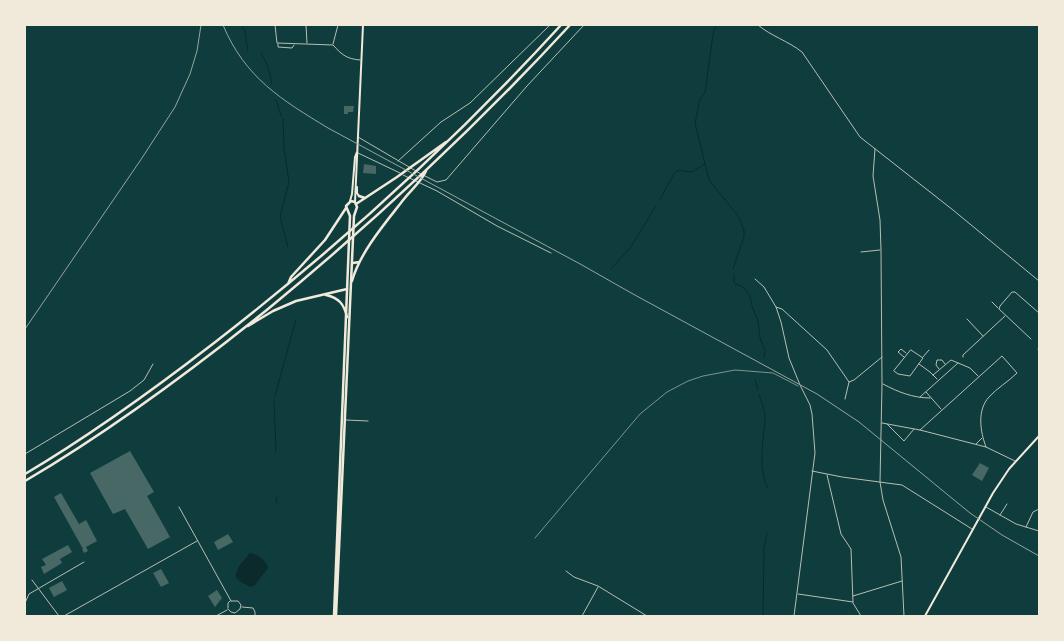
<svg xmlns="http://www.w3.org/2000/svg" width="1064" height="641" viewBox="0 0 1064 641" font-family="'Roboto Serif',serif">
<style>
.water{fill:#0a2a2b}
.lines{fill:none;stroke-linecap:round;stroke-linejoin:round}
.stream{stroke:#0a2a2b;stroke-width:1}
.building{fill:#486865}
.path{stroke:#f1e9da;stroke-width:0.5}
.minor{stroke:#b8beb3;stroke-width:1}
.tertiary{stroke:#b8beb3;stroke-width:1}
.secondary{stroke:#f1e9da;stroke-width:2}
.primary{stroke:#f1e9da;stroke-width:2.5}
.motorway{stroke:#f1e9da;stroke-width:2.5}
.rail{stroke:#97a49c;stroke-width:1}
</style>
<rect width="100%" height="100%" fill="#0f3d3e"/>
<!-- water -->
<path class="water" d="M250,553C257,554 267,561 268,568L254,586L250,587L238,580L235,576L239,566Z"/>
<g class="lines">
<!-- stream -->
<path class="stream" d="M242,25L245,32L248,51
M716,25L713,34L705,93L700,99L695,123L709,180L738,216L744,230V237L733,269
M261,54C268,63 270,73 272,84
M276,100L281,116
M283,118L284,148L289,182L280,217L288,247
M660,199L674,174L678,170L692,172L705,164
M611,269L630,248L656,206
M734,274V283L743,287L750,296L752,306L758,321L760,338L765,351L764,358
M755,379L758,390
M759,394C761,401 765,410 765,417C764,441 757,466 768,489
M275,396L296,319
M274,400L276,450L275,453
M276,503L277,497
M763,616L764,548L767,533"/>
</g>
<!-- building -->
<path class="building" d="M344,106H354L353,112H348V114H344Z
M364,164L376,166V174L363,173Z
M130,451L154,492L147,496L170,537L148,549L125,509L113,514L90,473Z
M980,463L989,468L982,481L972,475Z
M61,493L79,524L86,520L97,541L86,547L88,551L84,553L82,549H83L54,497Z
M228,534L233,542L218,550L214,542Z
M68,545L72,552L60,559L62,563L44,574L41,567L46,565L42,559Z
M161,569L169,583L161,587L153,573Z
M62,581L67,590L54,597L49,588Z
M217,590L222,598L215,607L208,596Z"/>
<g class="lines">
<!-- path -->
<path class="path" d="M535,538L640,414L667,392L688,381L703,376L735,370L773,373L798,386"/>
<!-- minor -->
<path class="minor" d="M275,25L277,43L333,45C342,55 347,59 360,60
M306,25L307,43
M278,44V47L292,48L294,45
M333,44L338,25
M358,137L421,174
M875,149L873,176L880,220L881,250L882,384L880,482L883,500L901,557L904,616
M358,153L400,173
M398,161L441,122L470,103L550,25
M403,175L437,191L497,226L551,253
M425,176L437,182L446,180L527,86L584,25
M861,252L880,250
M755,279L764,287L776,307L781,322L789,358L800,385L810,405L812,414L815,453L794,616
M992,302L998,308
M776,307L782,309L827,350L849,382
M967,319L983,336
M1031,339L999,309L1000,306L1012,292H1015L1039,313
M1038,349H1039
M911,350L923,358L910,376L898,374L894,371Z
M904,357L898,352L901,349L906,353
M923,357L929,350
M963,357V355L1005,316
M919,364L930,372L937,379
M939,369L936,365L937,360H942L945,364
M933,375L951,360L970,368L978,376
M883,384C898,392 913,398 930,398
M926,392L941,409
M920,397L958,363
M845,399L849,382L854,380L882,357
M346,420L368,421
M882,423L920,430L986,447L1015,461
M887,424L904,441L914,429
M920,430L1002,356L1017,373C1008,382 997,388 989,397C977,410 980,431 986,447
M976,444L982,438
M25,454L130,391L144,380L153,364
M812,471L842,477L902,485L972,529
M827,475L841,534L851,549L853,602
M179,507L231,601
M986,507L1016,524L1039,531
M1000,515L1007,504
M1026,527L1033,512L1039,509
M566,571L574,577L598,586L647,616
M32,580L59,616
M798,594L853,602
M853,596L902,581
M25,603L29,594L84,562
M853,603L861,616
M242,607L253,608L255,612V616
M228,608V603L230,601
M228,609L231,612L235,613L240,609L241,605L238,601H231
M64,616L197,541
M216,616L227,610
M582,616L598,587"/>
<!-- tertiary -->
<path class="tertiary" d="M758,25C771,36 788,41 802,52L860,137L953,210L1039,281"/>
<!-- secondary -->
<path class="secondary" d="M357,187V193L359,196
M350,201L352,194L355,157L357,152
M355,202L363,25
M925,616L993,493L1009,469L1039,436"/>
<!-- primary -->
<path class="primary" d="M334,616L350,216L346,206L351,201L355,202L357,207L354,216L336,616"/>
<!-- motorway -->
<path class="motorway" d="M359,196L365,198
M356,204L397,177L446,142
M353,263L359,262
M352,281C360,252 386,222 404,199C411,190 421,182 426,171
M288,284L291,277L325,240L346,208
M326,295C339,298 344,304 347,317
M248,326L273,311L296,301L347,289
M25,474C91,435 153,390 214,343C338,247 455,141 561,25
M25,481C110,431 191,371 268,309C375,221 476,127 570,25"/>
<!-- rail -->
<path class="rail" d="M223,25C245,78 282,100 328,128L582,265L633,294L817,394L859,422L970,513L1002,535L1039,556
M25,329L142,158L175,107L190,74L197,51L201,25"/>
</g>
<!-- border -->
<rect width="1064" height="641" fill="none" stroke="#f1e9da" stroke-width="52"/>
</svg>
